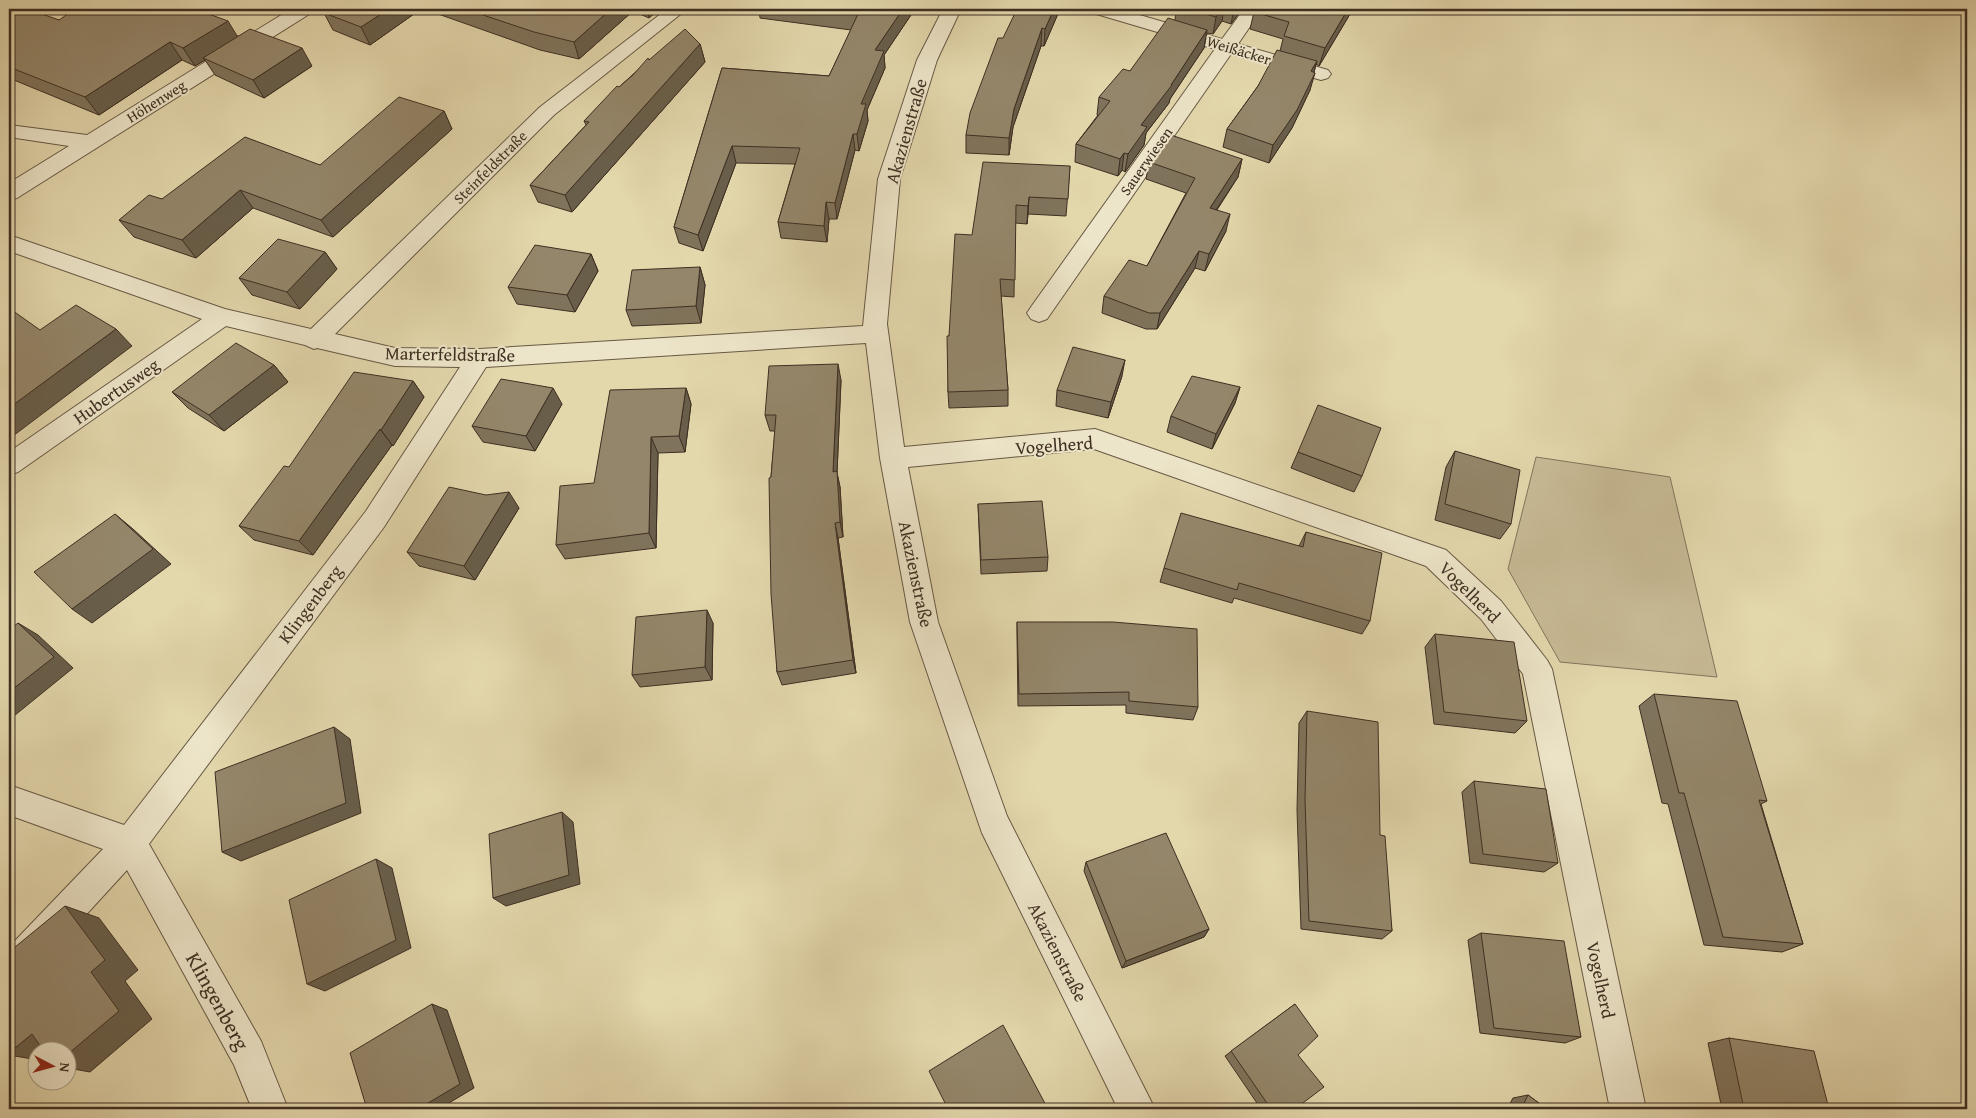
<svg xmlns="http://www.w3.org/2000/svg" width="1976" height="1118" viewBox="0 0 1976 1118" font-family="'Gentium Book Plus',serif">
<style>
.green{fill:#c7ba95;stroke:#82745c}
.lines{fill:none;stroke-linecap:round;stroke-linejoin:round}
.minor-casing{stroke:#675944;stroke-width:2}
.minor{fill:#ede5c9;fill-rule:evenodd}
.wall{fill:#7f735b;stroke:#3e2f22}
.shaded-wall{fill:#685e4a;stroke:#3e2f22}
.building{fill:#94866a;stroke:#3e2f22}
.labels{text-anchor:middle;dominant-baseline:central;stroke-width:4;stroke-linejoin:round;paint-order:stroke}
.far-street-label{font-size:15px;fill:#3e2f22;stroke:#ede5c9}
.street-label{font-size:18px;fill:#3e2f22;stroke:#ede5c9}
.near-street-label{font-size:21px;fill:#3e2f22;stroke:#ede5c9}
</style>
<rect width="100%" height="100%" fill="#e3d7ac"/>
<filter id="stains"><feTurbulence type="fractalNoise" baseFrequency=".004" numOctaves="4"/><feColorMatrix values="0 0 0 0 .2 0 0 0 0 .09 0 0 0 0 .02 0 0 0 .5 -.17"/></filter>
<radialGradient id="worn" r=".72"><stop offset=".6" stop-color="#630" stop-opacity="0"/><stop offset="1" stop-color="#630" stop-opacity=".3"/></radialGradient>
<!-- green -->
<path class="green" d="M1536,457L1670,477L1717,677L1560,662L1508,569Z"/>
<g class="lines">
<defs>
<path id="minor" d="M291,9H313L311,13L17,198L9,200V183L69,146L9,137V125L87,135Z
M667,9H687L554,115L335,334L395,348L479,349L863,326L878,179L917,60L943,9H961L937,60L900,179L887,324L904,447L1095,429L1104,432L1446,550L1501,601L1547,660L1552,669L1646,1109H1610L1523,674L1481,619L1426,566L1094,449L908,467L938,622L1007,816L1155,1109H1118L982,833L910,622L880,458L866,343L486,367L384,527L149,844L261,1041L288,1109H252L234,1065L127,870L40,965L21,980L9,985V947L103,849L9,815V785L124,825L366,511L460,367L395,366L317,348L314,349L305,345L226,326L18,472L9,475V452L202,319L9,251V235L225,309L311,329L540,107Z
M1091,9H1119L1222,39L1244,9H1262L1238,44L1328,70L1331,74L1328,78L1321,80L1231,54L1047,319L1039,322L1031,319L1027,313L1031,307L1215,49L1093,13Z"/>
</defs>
<!-- minor casing -->
<use href="#minor" class="minor-casing"/>
<!-- minor -->
<use href="#minor" class="minor"/>
</g>
<!-- wall -->
<path class="wall" d="M9,9L19,14L59,20L238,36L312,66L264,98L215,75L205,60L195,66L182,60L99,115L9,78Z
M421,9L370,45L333,30L324,13Z
M424,9H659L649,18L633,11L579,59L540,50Z
M759,9H915L884,55L885,68L867,110L868,121L859,151L855,150L837,219H829L827,242L781,238L778,222L795,164L736,163L703,251L679,243L674,227L722,68L829,76L851,30L760,18Z
M1060,9L1044,46H1041L1013,127L1009,155L966,153V135L1003,38Z
M1171,9H1242L1231,24L1222,21L1213,34L1207,33L1204,48L1170,99L1169,103L1146,133L1144,145L1125,172L1122,170L1118,176L1075,162L1076,144L1098,115H1097L1099,97L1130,71L1175,20L1176,10Z
M1256,9H1353L1319,66L1316,64L1310,90L1292,128L1269,163L1223,147L1227,129L1258,86L1280,51L1283,39L1250,29L1254,12Z
M700,44L705,62L572,212L538,202L530,185L586,125L584,121L619,87L649,60Z
M444,111L452,129L333,237L253,208L196,258L134,237L119,220L162,199L320,165Z
M1242,159L1238,177L1217,210L1226,231L1205,271L1195,268L1157,329H1146L1102,313L1104,296L1147,266L1186,193L1146,179L1149,162Z
M1070,166L1066,216L1028,214L1027,224L1015,223L1014,297L1001,296L1008,390V406L949,408L948,392L949,336L972,235Z
M325,252L337,269L300,309L252,295L239,278Z
M591,254L598,271L575,312L517,304L508,287Z
M700,267L705,285L701,323L632,326L626,310Z
M274,365L288,382L224,431L188,408L172,392Z
M1122,376L1108,418L1056,406L1057,390Z
M841,380L837,473L840,487L843,537L838,538L856,673L782,685L777,672L771,477L775,431H770L765,415Z
M413,381L424,397L393,446L392,445L313,555L254,540L239,526L289,467Z
M1240,387L1235,403L1212,449L1167,432L1171,416Z
M686,388L691,404L685,452L658,453L656,548L565,559L556,545Z
M562,404L535,451L483,442L472,426Z
M1455,451L1511,524L1500,539L1435,520L1446,467Z
M1298,452L1362,476L1354,492L1291,468Z
M978,504L1048,557L1047,571L981,574Z
M519,508L475,580L419,566L407,552Z
M1306,532L1370,621L1362,634L1234,598L1232,603L1160,582L1164,568L1299,546Z
M1017,622L1198,707L1193,720L1126,713V705L1018,706L1017,636Z
M713,623L712,680L640,687L632,675Z
M1435,634L1527,721L1515,733L1434,724L1425,647Z
M1654,694L1767,801L1761,804L1803,944L1782,952L1704,945L1668,804L1662,803L1639,706Z
M1307,711L1380,835L1392,931L1382,939L1301,929L1297,810L1299,723Z
M1474,781L1558,863L1544,872L1470,863L1462,792Z
M1086,862L1209,929L1204,937L1122,968L1084,871Z
M1481,933L1581,1037L1565,1043L1480,1033L1468,940Z
M1295,1004V1109H1261L1225,1056Z
M1729,1038L1829,1109H1722L1708,1043Z
M1528,1095L1547,1109H1507L1513,1098Z"/>
<!-- shaded-wall -->
<path class="shaded-wall" d="M389,9H421L370,45L361,27Z
M611,9H632L633,11L579,59L574,42Z
M647,9H659L649,18Z
M903,9H915L884,55L885,68L867,110L868,121L859,151L857,134L861,104L875,50Z
M1054,9H1060L1044,46L1045,29Z
M1222,9H1224L1222,21L1213,34L1216,17Z
M1234,9H1242L1231,24Z
M1348,9H1353L1319,66L1325,48Z
M228,21L239,39L203,58L205,60L195,66L183,48Z
M1042,28L1041,46L1013,127L1009,155V138L1014,109Z
M1207,30L1204,48L1170,99L1169,103L1146,133L1144,145L1125,172L1128,154L1141,125L1171,85Z
M170,42L182,60L99,115L85,97Z
M700,44L705,62L572,212L565,195Z
M302,48L312,66L264,98L253,80Z
M1317,61L1312,79L1311,71Z
M1315,73L1310,90L1292,128L1269,163L1273,145Z
M444,111L452,129L333,237L321,220Z
M853,134L855,150L837,219L835,203Z
M732,146L736,163L703,251L698,235Z
M1124,153L1122,170L1118,176L1120,159Z
M1242,159L1238,177L1206,225L1210,208Z
M240,190L253,208L196,258L182,240Z
M1029,197L1028,214L1027,224L1028,206Z
M826,202L829,219L827,242L824,226Z
M1230,214L1226,231L1205,271L1209,254Z
M1199,251L1195,268L1157,329L1160,313Z
M325,252L337,269L300,309L287,292Z
M591,254L598,271L575,312L567,295Z
M700,267L705,285L701,323L696,306Z
M116,329L132,346L9,439V408Z
M1125,360L1122,376L1108,418L1111,402Z
M838,364L841,380L837,473L840,487L843,537L840,522L833,472Z
M274,365L288,382L224,431L209,415Z
M413,381L424,397L393,446L381,430Z
M1240,387L1235,403L1212,449L1216,434Z
M553,388L562,404L535,451L526,436Z
M686,388L691,404L685,452L679,436Z
M380,429L392,445L313,555L299,541Z
M651,437L658,453L656,548L649,533Z
M509,492L519,508L475,580L464,566Z
M115,514L133,529L171,564L92,623L72,609Z
M835,523L838,538L856,673L853,660Z
M707,610L713,623L712,680L705,667Z
M18,623L38,635L73,668L9,720V692Z
M334,727L350,739L361,813L241,861L222,852Z
M562,812L573,822L580,884L506,906L493,898Z
M376,859L392,868L411,948L325,991L307,984Z
M65,906L99,918L138,970L125,981L152,1019L90,1072L68,1068V1054L91,972Z
M1209,929L1204,937L1122,968L1126,961Z
M432,1004L447,1010L474,1088L439,1109H418Z
M32,1034L59,1050H38V1060L9,1055V1053Z"/>
<!-- building -->
<path class="building" d="M9,9H13L19,14L28,9L59,20L75,9H195L228,21L183,48L170,42L85,97L9,67Z
M330,9H389L361,27L324,13Z
M465,9H611L574,42L534,32Z
M814,9H903L875,50L884,51L861,104H866L857,134H853L835,203L826,202L824,226L778,222L800,148L732,146L698,235L674,227L722,68L829,76L858,14Z
M1017,9H1054L1045,29L1042,28L1014,109L1009,138L966,135L970,113L998,38H1003Z
M1188,9H1222L1216,17Z
M1256,9H1348L1325,48L1284,36L1289,22L1254,12Z
M1168,18L1207,30L1171,85H1172L1141,125L1147,127L1128,154L1124,153L1120,159L1076,144L1110,101L1099,97L1123,69L1130,71Z
M250,29L302,48L253,80L203,58Z
M685,29L700,44L565,195L530,185L589,122L584,121L617,86L619,87L633,75L648,58L649,60Z
M1277,50L1317,61L1311,71L1315,73L1297,110L1273,145L1227,129L1258,86Z
M399,97L444,111L321,220L240,190L182,240L119,220L149,195L162,199L245,137L320,165Z
M1168,134L1242,159L1210,208L1230,214L1209,254L1199,251L1160,313H1149L1104,296L1129,260L1147,266L1195,178L1149,162Z
M983,162L1070,166L1068,199L1029,197L1028,206L1016,205L1015,280L1000,279L1008,390L948,392L947,336H949L955,234L972,235Z
M278,239L325,252L287,292L239,278Z
M535,245L591,254L567,295L508,287Z
M700,267L696,306L626,310L632,270Z
M76,305L116,329L9,408V308L40,330Z
M236,343L274,365L209,415L172,392Z
M1073,347L1125,360L1111,402L1057,390Z
M838,364L833,472L837,471L840,522L835,523L853,660L777,672L771,594L769,478L771,477L776,415H765L769,366Z
M354,372L413,381L381,430L380,429L299,541L239,526L284,466L289,467Z
M1192,376L1240,387L1216,434L1171,416Z
M501,379L553,388L526,436L472,426Z
M686,388L679,436L651,437L649,533L556,545L560,486L594,483L610,390Z
M1318,405L1381,428L1362,476L1298,452Z
M1455,451L1520,470L1511,524L1445,504Z
M449,487L486,495L509,492L464,566L407,552Z
M1042,501L1048,557L981,560L978,504Z
M1181,513L1303,547L1306,532L1382,553L1370,621L1239,583L1237,590L1164,568Z
M115,514L153,549L72,609L34,572Z
M707,610L705,667L632,675L636,617Z
M1017,622H1113L1197,629L1198,707L1129,701V692L1019,694Z
M18,623L54,657L9,692V630Z
M1435,634L1514,642L1527,721L1444,712Z
M1654,694L1737,701L1767,801L1759,800L1803,944L1723,937L1684,793H1679Z
M1307,711L1378,722L1380,835L1385,836L1392,931L1309,921L1305,800Z
M334,727L346,803L222,852L215,772Z
M1474,781L1546,789L1558,863L1483,854Z
M562,812L569,875L493,898L489,834Z
M1166,833L1209,929L1126,961L1086,862Z
M376,859L396,940L307,984L289,900Z
M65,906L105,960L91,972L119,1011L68,1054V1050H43L32,1034L9,1053V952Z
M1481,933L1564,941L1581,1037L1494,1028Z
M432,1004L460,1084L418,1109H367L350,1053Z
M1295,1004L1318,1036L1298,1055L1324,1087L1295,1109H1271L1231,1051Z
M1003,1025L1048,1109H948L929,1071Z
M1729,1038L1814,1051L1829,1109H1744Z
M1528,1095L1547,1109H1521Z"/>
<g class="labels">
<!-- far-street labels -->
<g class="far-street-label">
<text transform="translate(1239 50) rotate(17)">Weißäcker</text>
<text transform="translate(156 101) rotate(-32)">Höhenweg</text>
<text transform="translate(1146 161) rotate(-55)">Sauerwiesen</text>
<text transform="translate(490 167) rotate(-45)">Steinfeldstraße</text>
</g>
<!-- street labels -->
<g class="street-label">
<text transform="translate(906 131) rotate(-74)">Akazienstraße</text>
<text transform="translate(450 354) rotate(1)">Marterfeldstraße</text>
<text transform="translate(116 391) rotate(-35)">Hubertusweg</text>
<text transform="translate(1054 445) rotate(-4)">Vogelherd</text>
<text transform="translate(916 574) rotate(78)">Akazienstraße</text>
<text transform="translate(1470 592) rotate(45)">Vogelherd</text>
<text transform="translate(310 604) rotate(-53)">Klingenberg</text>
<text transform="translate(1058 952) rotate(63)">Akazienstraße</text>
<text transform="translate(1601 980) rotate(78)">Vogelherd</text>
</g>
<!-- near-street labels -->
<g class="near-street-label">
<text transform="translate(218 1001) rotate(61)">Klingenberg</text>
</g>
</g>
<!-- margin -->
<rect width="1976" height="1118" fill="none" stroke="#e3d7ac" stroke-width="30"/>
<rect x="10" y="10" width="1956" height="1098" fill="none" stroke="#3e2f22" stroke-width="2.5"/>
<rect x="15" y="15" width="1946" height="1088" fill="none" stroke="#3e2f22"/>
<!-- north arrow -->
<g transform="translate(52 1066) rotate(96)"><circle r="24" fill="#ede5c9" stroke="#a79c86"/>
<path d="M0-4L9 19L0 12L-9 19Z" fill="#8f2418"/>
<text y="-8" font-size="14" font-weight="bold" text-anchor="middle" fill="#3e2f22">N</text>
</g>
<rect width="100%" height="100%" filter="url(#stains)"/>
<rect width="100%" height="100%" fill="url(#worn)"/>
</svg>
